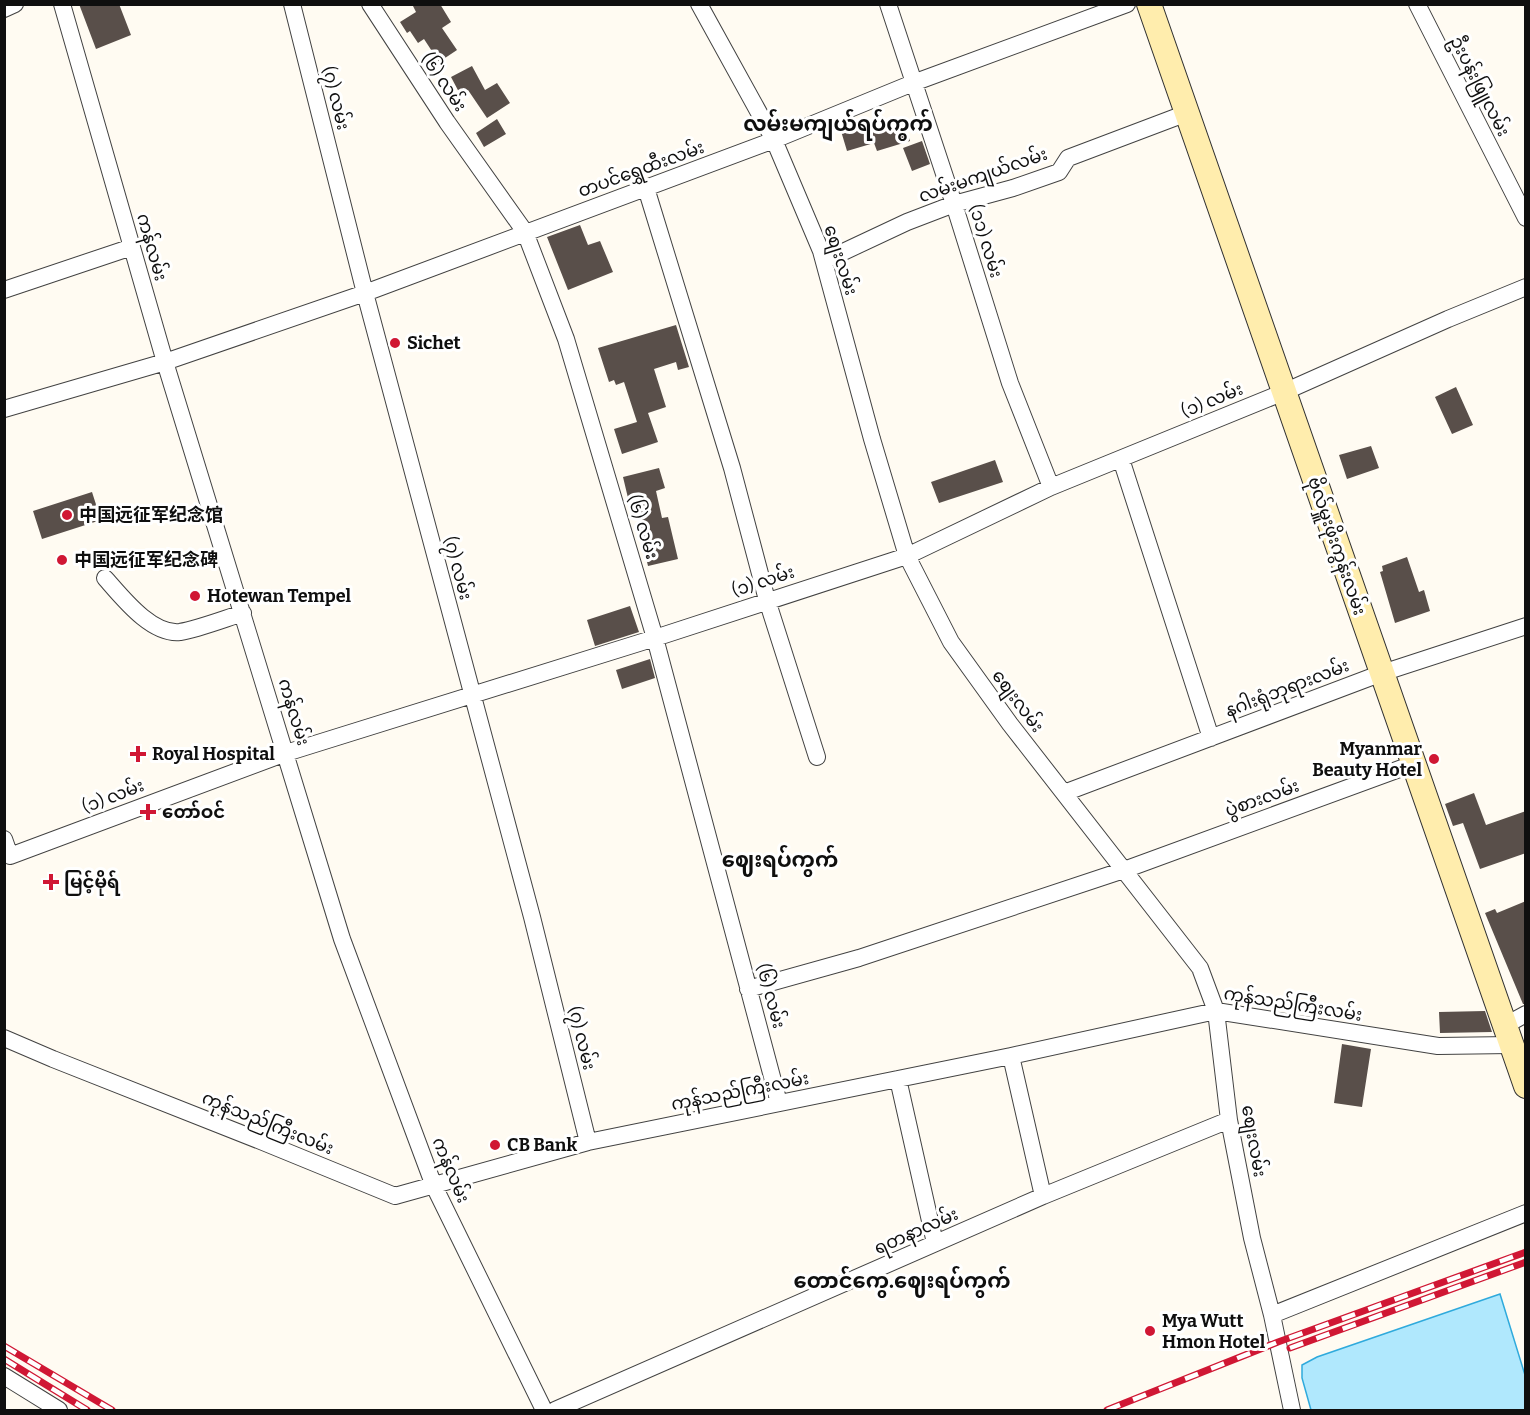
<svg xmlns="http://www.w3.org/2000/svg" width="1530" height="1415" viewBox="0 0 1530 1415" font-family="Bitter,'Noto Sans SC','Noto Sans Myanmar',serif">
<style>
.water{fill:#b0e8fd;stroke:#2faadc;stroke-width:1.5}
.building{fill:#594f4a}
.lines{fill:none;stroke-linecap:round;stroke-linejoin:round}
.street-casing{stroke:#424242;stroke-width:18}
.secondary-casing{stroke:#313131;stroke-width:26}
.street{stroke:#fff;stroke-width:16}
.secondary{stroke:#ffedad;stroke-width:24}
.rail-casing{stroke:#d01734;stroke-width:7}
.rail{stroke:#fff;stroke-width:4.5;stroke-dasharray:14;stroke-linecap:butt}
.poi-dot{fill:#d01734;stroke:#fff;stroke-width:2}
.labels{text-anchor:middle;dominant-baseline:central;stroke-width:6;stroke-linejoin:round;paint-order:stroke}
.street-label{font-size:18px;fill:#0f0f0f;stroke:#fff}
.poi-label{font-size:18px;font-weight:bold;fill:#0f0f0f;stroke:#fff;text-anchor:start}
.quarter-label{font-size:21px;font-weight:bold;fill:#0f0f0f;stroke:#fff}
</style>
<rect width="100%" height="100%" fill="#fffbf2"/>
<!-- water -->
<path class="water" d="M1500,1294L1525,1375V1410H1311L1302,1378V1365L1317,1357Z"/>
<!-- building -->
<path class="building" d="M79,4H119L131,35L96,49Z
M412,4H440L451,22L442,28L457,50L439,62L424,39L418,43L410,31L407,33L400,22L416,12Z
M472,66L485,90L497,83L510,103L487,118L468,90L460,94L451,77Z
M497,119L506,134L484,147L476,133Z
M904,122L910,141L877,151L874,143L847,151L841,131L865,124L868,132Z
M922,141L930,164L912,171L903,148Z
M580,225L588,245L600,241L613,272L568,290L547,237Z
M676,325L689,367L678,370L676,362L654,369L666,407L648,413L658,442L622,454L614,429L637,422L624,382L616,385L614,380L609,382L598,348Z
M1456,387L1473,425L1452,434L1435,397Z
M1371,446L1379,468L1347,479L1339,455Z
M995,460L1003,482L939,503L931,482Z
M659,468L665,488L656,491L662,518L668,517L678,559L648,566L638,524L643,523L636,496L628,498L623,477Z
M92,492L101,520L42,539L33,511Z
M1407,557L1419,592L1424,590L1430,611L1395,623L1380,572L1383,571L1382,566Z
M630,606L639,632L595,646L587,620Z
M650,659L655,678L622,689L616,670Z
M1474,793L1486,825L1526,811V853L1480,869L1463,823L1453,826L1445,804Z
M1526,901V1004H1523L1485,913L1495,909L1497,913Z
M1485,1011L1492,1032L1440,1033L1439,1012Z
M1342,1044L1371,1049L1362,1107L1334,1103Z"/>
<g class="lines">
<defs>
<path id="street" d="M62,4L165,362L342,939L434,1186L544,1410
M292,4L365,293L532,917L588,1142
M370,4L447,122L525,232L566,339L655,638L779,1103
M699,4L774,140L821,251L872,439L907,556L951,642L1010,724L1200,968L1216,1011L1229,1120L1252,1238L1272,1315L1292,1410
M888,4L954,204L1010,383L1051,487
M1417,4L1526,218
M4,9L15,4
M646,188L732,468L767,600L817,757
M824,261L907,222L954,204L1013,188L1059,172L1068,158L1187,113
M4,290L132,247
M4,409L165,362L365,293L774,140L913,83L1127,4
M1121,459L1211,738
M105,578C122,597 151,635 180,632C198,629 224,619 243,613
M1064,793L1382,673L1526,626
M4,839L10,856L286,753L655,638L907,556L1051,487L1284,392L1448,319L1526,287
M748,989L859,958L1124,870L1413,764
M1504,1026L1526,1014
M4,1038L53,1059L263,1142L395,1196L588,1142L1011,1056L1216,1011L1438,1046L1511,1045
M1011,1056L1043,1196
M898,1079L935,1243
M1272,1315L1526,1213
M4,1376L59,1410
M555,1410L1043,1196L1229,1120"/>
<path id="secondary" d="M1149,4L1526,1086"/>
</defs>
<!-- street casing -->
<use href="#street" class="street-casing"/>
<!-- secondary casing -->
<use href="#secondary" class="secondary-casing"/>
<!-- street -->
<use href="#street" class="street"/>
<!-- secondary -->
<use href="#secondary" class="secondary"/>
<defs>
<path id="rail" d="M4,1346L112,1410
M1290,1348L1526,1262
M4,1359L87,1410
M1107,1410L1278,1342L1526,1252"/>
</defs>
<!-- rail casing -->
<use href="#rail" class="rail-casing"/>
<!-- rail -->
<use href="#rail" class="rail"/>
</g>
<!-- markers -->
<g class="poi-dot">
<circle cx="395" cy="343" r="6"/>
<circle cx="67" cy="515" r="6"/>
<circle cx="62" cy="560" r="6"/>
<circle cx="195" cy="596" r="6"/>
<path d="M135 745h6v6h6v6h-6v6h-6v-6h-6v-6h6z"/>
<circle cx="1434" cy="759" r="6"/>
<path d="M145 803h6v6h6v6h-6v6h-6v-6h-6v-6h6z"/>
<path d="M48 873h6v6h6v6h-6v6h-6v-6h-6v-6h6z"/>
<circle cx="495" cy="1145" r="6"/>
<circle cx="1150" cy="1331" r="6"/>
</g>
<g class="labels">
<!-- street labels -->
<g class="street-label">
<text transform="translate(444 82) rotate(56)">(၆) လမ်း</text>
<text transform="translate(1480 86) rotate(63)">ဦးပန်းဖြူလမ်း</text>
<text transform="translate(336 98) rotate(76)">(၇) လမ်း</text>
<text transform="translate(641 169) rotate(-20)">တပင်ရွှေထီးလမ်း</text>
<text transform="translate(983 175) rotate(-19)">လမ်းမကျယ်လမ်း</text>
<text transform="translate(986 241) rotate(73)">(၁၁) လမ်း</text>
<text transform="translate(152 247) rotate(74)">ကန်လမ်း</text>
<text transform="translate(841 260) rotate(72)">စျေးလမ်း</text>
<text transform="translate(1212 400) rotate(-22)">(၁) လမ်း</text>
<text transform="translate(643 527) rotate(73)">(၆) လမ်း</text>
<text transform="translate(1337 546) rotate(71)">ဗိုလ်မှူးဖိုးကွန်းလမ်း</text>
<text transform="translate(458 568) rotate(75)">(၇) လမ်း</text>
<text transform="translate(763 581) rotate(-18)">(၁) လမ်း</text>
<text transform="translate(1287 688) rotate(-21)">နဂါးရုံဘုရားလမ်း</text>
<text transform="translate(1018 701) rotate(53)">စျေးလမ်း</text>
<text transform="translate(294 712) rotate(73)">ကန်လမ်း</text>
<text transform="translate(113 796) rotate(-21)">(၁) လမ်း</text>
<text transform="translate(1262 798) rotate(-20)">ပွဲစားလမ်း</text>
<text transform="translate(771 996) rotate(75)">(၆) လမ်း</text>
<text transform="translate(1293 1004) rotate(9)">ကုန်သည်ကြီးလမ်း</text>
<text transform="translate(582 1038) rotate(76)">(၇) လမ်း</text>
<text transform="translate(740 1091) rotate(-11)">ကုန်သည်ကြီးလမ်း</text>
<text transform="translate(268 1123) rotate(22)">ကုန်သည်ကြီးလမ်း</text>
<text transform="translate(1254 1141) rotate(80)">စျေးလမ်း</text>
<text transform="translate(451 1170) rotate(67)">ကန်လမ်း</text>
<text transform="translate(916 1231) rotate(-24)">ရတနာလမ်း</text>
</g>
<!-- poi labels -->
<g class="poi-label">
<text x="407" y="343">Sichet</text>
<text x="79" y="515">中国远征军纪念馆</text>
<text x="74" y="560">中国远征军纪念碑</text>
<text x="207" y="596">Hotewan Tempel</text>
<text x="1422" y="749" text-anchor="end">Myanmar<tspan x="1422" dy="21">Beauty Hotel</tspan></text>
<text x="152" y="754">Royal Hospital</text>
<text x="162" y="812">တော်ဝင်</text>
<text x="64" y="882">မြင့်မိုရ်</text>
<text x="507" y="1145">CB Bank</text>
<text x="1162" y="1321">Mya Wutt<tspan x="1162" dy="21">Hmon Hotel</tspan></text>
</g>
<!-- quarter labels -->
<g class="quarter-label">
<text x="838" y="124">လမ်းမကျယ်ရပ်ကွက်</text>
<text x="780" y="860">ဈေးရပ်ကွက်</text>
<text x="902" y="1281">တောင်ကွေ.ဈေးရပ်ကွက်</text>
</g>
</g>
<!-- border -->
<rect width="1530" height="1415" fill="none" stroke="#0f0f0f" stroke-width="12"/>
</svg>
